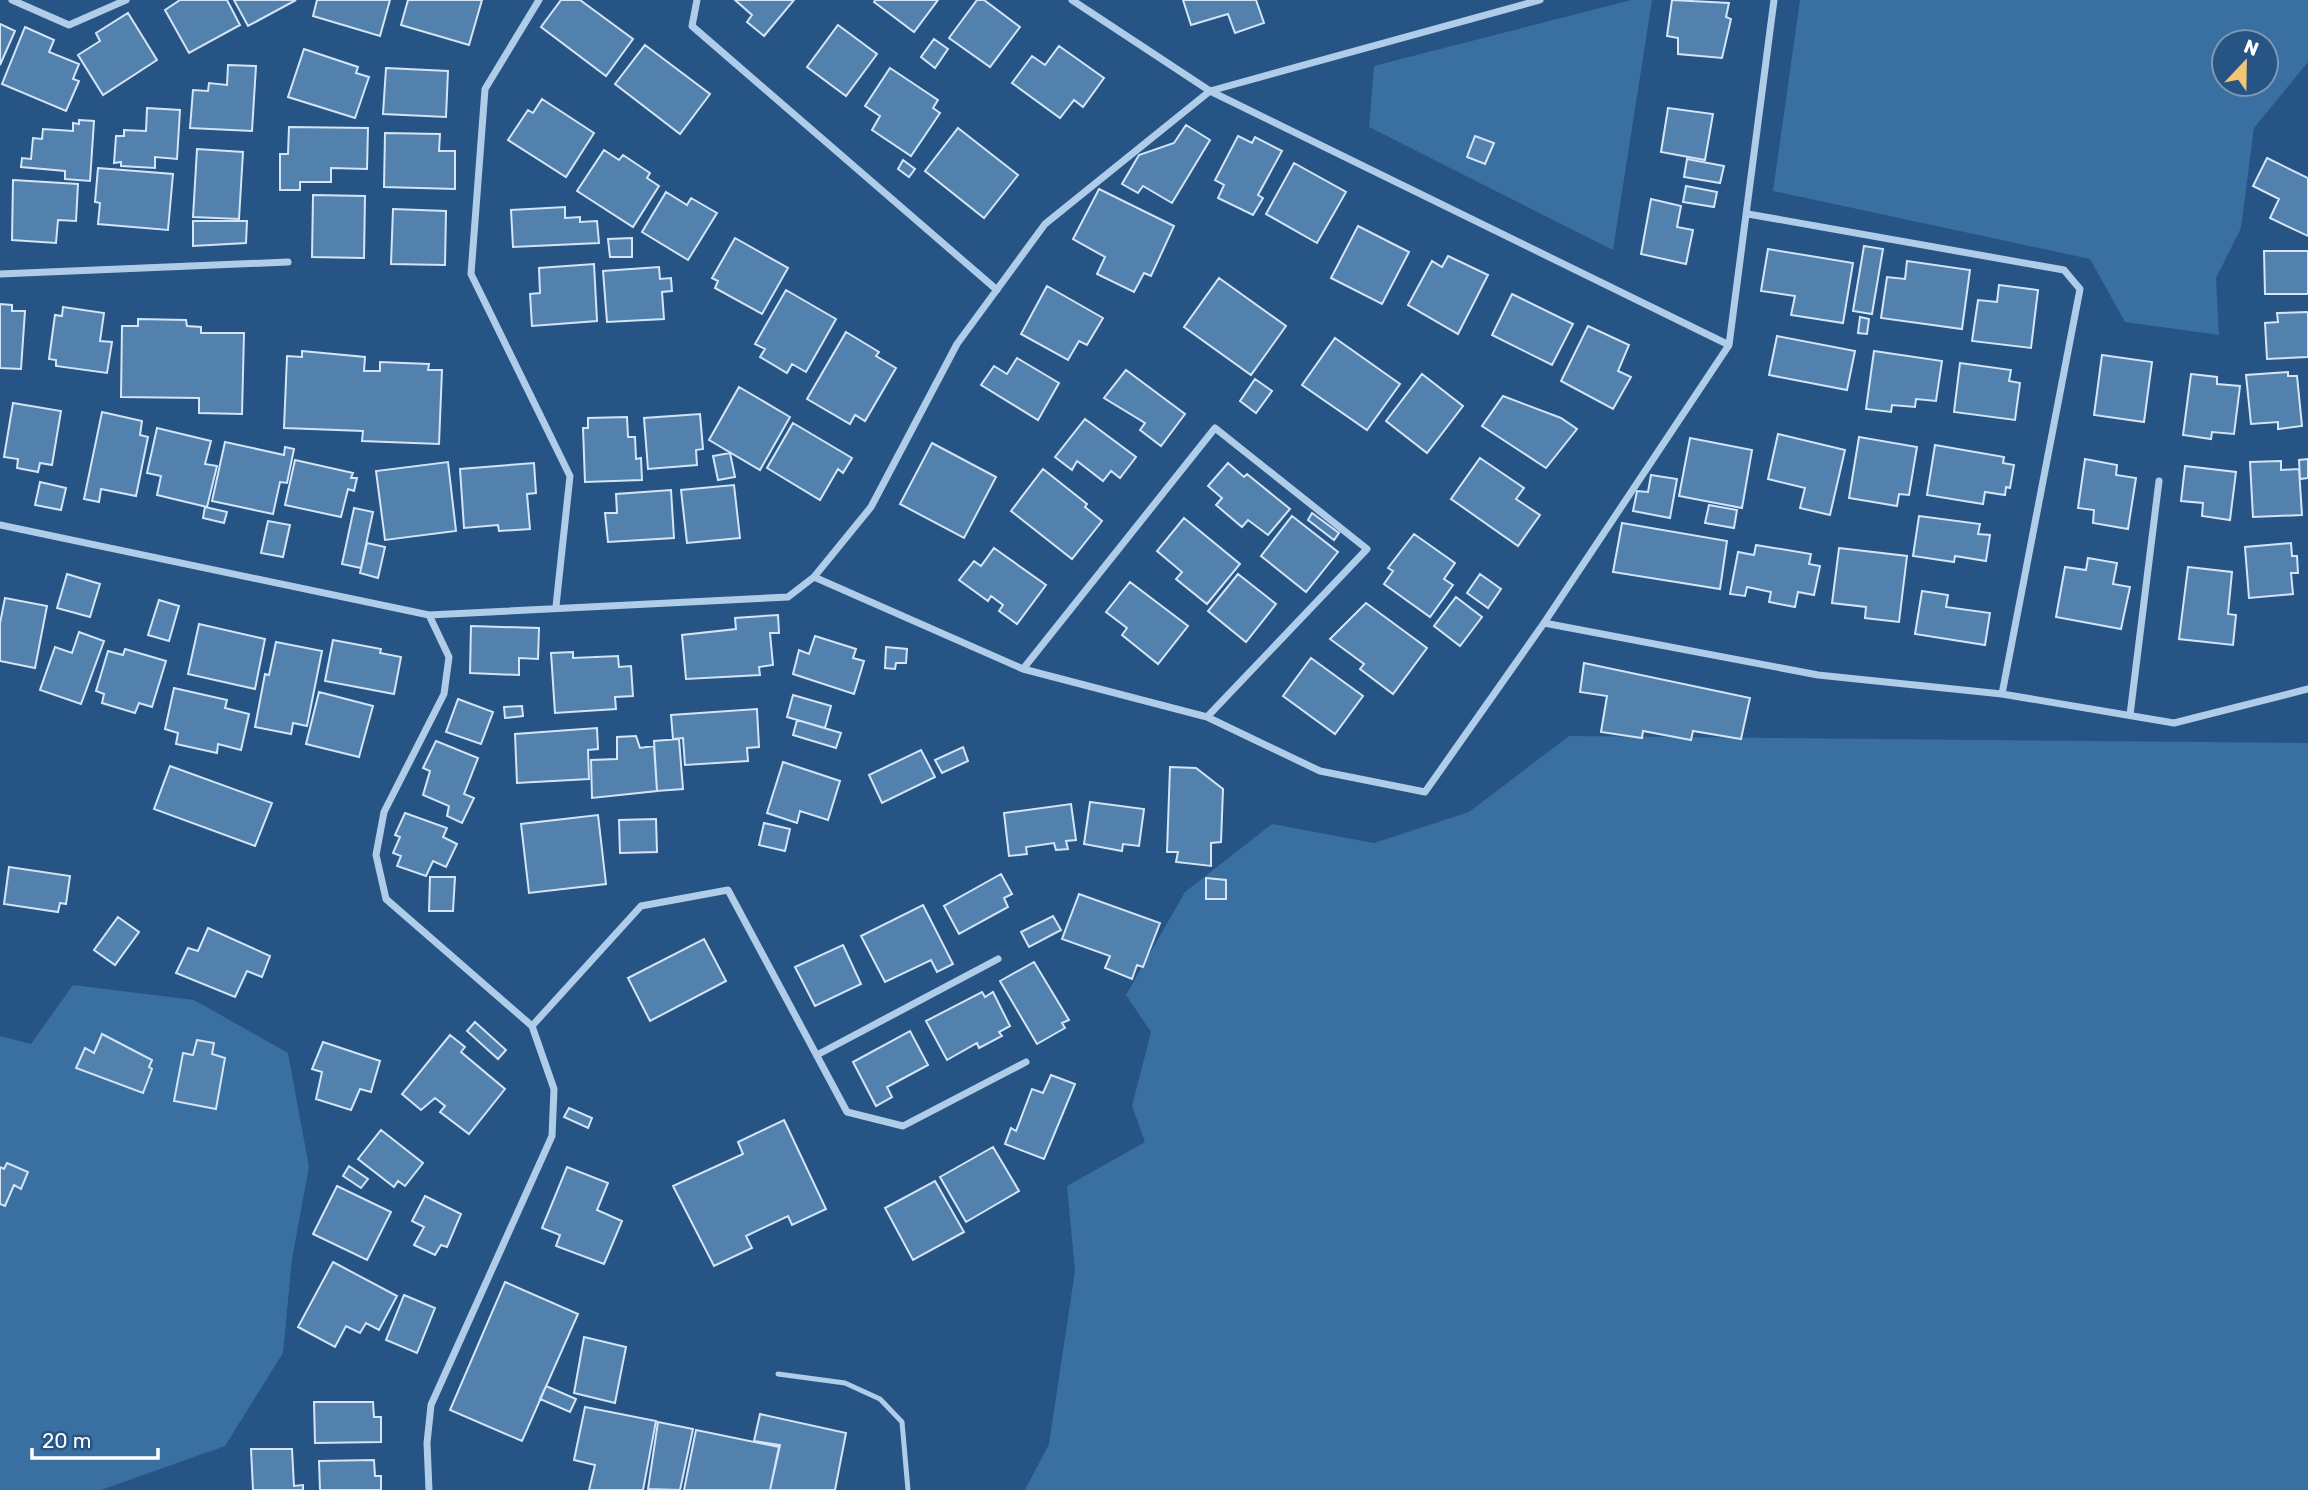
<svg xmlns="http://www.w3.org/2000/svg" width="2308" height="1490" viewBox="0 0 2308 1490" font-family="Rubik,sans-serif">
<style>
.green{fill:#3a6fa1;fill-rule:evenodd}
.building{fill:#5281ae;stroke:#d3e5f6;stroke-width:2}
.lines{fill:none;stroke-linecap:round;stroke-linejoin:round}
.lane{stroke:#afcce8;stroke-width:5}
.street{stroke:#afcce8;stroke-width:7}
</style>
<rect width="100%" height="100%" fill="#265484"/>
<!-- green -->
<path class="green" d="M1631,0H1652L1613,250L1369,127L1374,66Z
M1800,0H2308V62L2254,128L2241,228L2216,278L2219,335L2125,322L2090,259L1773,191ZM2266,42V84H2224V42Z
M1569,736L2308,743V1490H1025L1049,1444L1075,1271L1067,1186L1145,1142L1132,1106L1151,1032L1126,995L1185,892L1272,824L1374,843L1469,812Z
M73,985L194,1000L288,1053L309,1167L292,1259L283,1353L225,1446L101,1490H0V1036L31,1044Z"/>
<!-- building -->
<path class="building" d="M227,0L240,25L189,53L165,10L180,0Z
M234,0H296L248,26Z
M317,0H390L380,36L313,16Z
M408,0H482L469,45L401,25Z
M561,0H580L633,39L606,76L541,27Z
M735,0H794L764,36L747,22L752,15Z
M875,0H938L914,32L874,2Z
M977,0H984L1020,27L990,67L949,38Z
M1183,0H1256L1264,23L1235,33L1228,14L1191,25Z
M1672,0L1729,3L1726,17L1731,19L1722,58L1678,54V38L1667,36Z
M128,13L157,60L103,95L78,55L100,41L96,33Z
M0,24L15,31L0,65Z
M838,25L877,54L846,96L807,67Z
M25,27L54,40L49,52L79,64L73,79L79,81L66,111L2,84Z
M934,39L948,49L935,68L921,57Z
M645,45L710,94L680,134L615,84Z
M1059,46L1104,78L1083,107L1074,100L1060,118L1012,83L1032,56L1045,65Z
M304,49L358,67L356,73L369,77L355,118L288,97Z
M228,65L256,66L252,131L190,128L193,90L208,91L209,83L227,85Z
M386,68L448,71L446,117L383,114Z
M890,68L938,100L933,108L940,113L911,156L872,130L880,116L865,106Z
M542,99L594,133L566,177L508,140L528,110L533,113Z
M147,108L180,110L177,159L155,157V168L121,166V162L114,163L116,136H124V130L146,131Z
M1668,108L1713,114L1705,160L1661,152Z
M79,120L94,121L90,181L65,179V171L21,167L22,158L31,159L33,138L42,139L43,129L73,131V123L79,124Z
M1186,125L1210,140L1172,203L1143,186L1138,193L1122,184L1139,155L1174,143Z
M289,127L368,128L367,169L331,168V182H300V190H280V154H288Z
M958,128L1018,175L984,218L925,171Z
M385,133L440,134L439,151H455V189L384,187Z
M1238,136L1252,143L1255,137L1282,151L1258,195L1263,198L1253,215L1218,198L1224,185L1215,180Z
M1475,136L1494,143L1485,164L1467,157Z
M197,149L243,152L239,219L193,217Z
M604,150L619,160L623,155L650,173L647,178L659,186L633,227L577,191Z
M2267,158L2308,178V236L2270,218L2279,199L2253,186Z
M1687,159L1724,166L1720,183L1684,177Z
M903,160L915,169L909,177L898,169Z
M1294,163L1346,192L1317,243L1266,214Z
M98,168L173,174L168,230L98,224L100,203L95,202Z
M13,180L78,184L76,221L58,220L56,243L12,240Z
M1686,186L1717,192L1714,207L1683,202Z
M1099,189L1174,226L1151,276L1144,273L1134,292L1097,274L1105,257L1073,239Z
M666,192L687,205L691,198L717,213L688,260L642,232Z
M313,195L365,196L364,258L312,257Z
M1651,199L1681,206L1677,227L1693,230L1686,264L1641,254Z
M565,207V218L580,217V222L597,221L599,243L513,247L511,210Z
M393,209L446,211L445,265L391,264Z
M193,221H247L246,243L193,246Z
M1358,226L1409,252L1382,304L1331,278Z
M632,238V257H610L608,239Z
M735,238L788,268L762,314L715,288L718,281L712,278Z
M1864,246L1883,249L1872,314L1853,311Z
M1768,249L1853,263L1843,323L1791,315L1795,296L1761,291Z
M2264,251H2308V294H2265Z
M1448,256L1488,275L1458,334L1408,305L1432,261L1442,267Z
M1907,261L1970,270L1962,329L1881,318L1887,277L1905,279Z
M594,264L597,321L532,326L530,294L540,293L539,268Z
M659,267L660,279L671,278L672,291L662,292L664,319L607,322L603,271Z
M1219,278L1286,326L1251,375L1184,327Z
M1999,285L2038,290L2031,348L1972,341L1978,300L1997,302Z
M1047,286L1103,318L1087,345L1079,341L1068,360L1021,334Z
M786,290L836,319L806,372L792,364L787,373L760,357L765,349L755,344Z
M1512,294L1573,324L1552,365L1492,335Z
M0,304L12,305V311H25L21,369L0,368Z
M63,307L104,313L100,341L112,342L107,373L56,366V360L49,359L55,315L62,316Z
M2308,312V357L2267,359L2265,323L2278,322L2277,313Z
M1860,317L1869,319L1867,334L1858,333Z
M138,319L186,320L187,326L201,327V333H244L242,414L199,413V398L121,397L122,326H138Z
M1588,326L1629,345L1618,371L1631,377L1613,409L1561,381Z
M846,332L879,352L876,356L896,368L865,421L855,415L850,424L807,399Z
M1777,336L1855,351L1847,390L1769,375Z
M1335,338L1400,384L1367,430L1302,385Z
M302,351L365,357L364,371H380V362L429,364L428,370H442L439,444L362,441L363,431L284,428L287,356L302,357Z
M1874,351L1942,361L1936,401L1916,399L1915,407L1892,405L1891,412L1866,409Z
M2102,355L2152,362L2144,422L2094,415Z
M1017,358L1059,383L1038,420L981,385L994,366L1007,374Z
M1960,363L2011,370L2009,381L2020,383L2015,420L1954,412Z
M1126,370L1185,414L1161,446L1140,430L1145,423L1104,398Z
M2288,372V376H2297L2302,426L2278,429V422L2251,424L2246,375Z
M1422,374L1463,406L1427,453L1386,421Z
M2191,374L2217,377V384L2240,386L2234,434L2212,432L2211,439L2183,435Z
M1255,379L1272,391L1256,413L1240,401Z
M739,387L790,417L760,470L709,440Z
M1503,396L1561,418L1577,429L1546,468L1482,426Z
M13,403L61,411L52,465L40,463L38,472L17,468L18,459L4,457Z
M102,412L142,421L140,435L148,437L136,496L101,489L99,502L84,499Z
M700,414L703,449L696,450L697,465L648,469L644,418Z
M627,417L628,437H635L636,459L641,458L642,480L585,482L583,428H588V418Z
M1085,419L1136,457L1120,478L1111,471L1103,481L1077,461L1072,470L1055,457Z
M793,423L852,458L843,473L838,469L820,500L767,468Z
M157,428L211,441L205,464L217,466L207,507L157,495L161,476L147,473Z
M1778,434L1845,450L1830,515L1800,508L1805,488L1768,479Z
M1859,437L1917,447L1909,495L1899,494L1897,506L1849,498Z
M1690,438L1752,450L1742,508L1679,496Z
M225,442L284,455L285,447L294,449L287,483L280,482L273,514L212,501Z
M932,443L996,477L964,538L900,504Z
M1935,445L2004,457L2003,463L2014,465L2010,488L2006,487L2005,495L1985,492L1983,504L1927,495Z
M730,453L735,477L718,480L713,456Z
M1480,458L1524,488L1516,499L1540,515L1518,546L1451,499Z
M2085,459L2117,465L2116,475L2136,478L2128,529L2093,523L2094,510L2078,508Z
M2308,459V478L2300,479L2299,460Z
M295,460L353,473L351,478H357L354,491L348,489L341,517L285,505Z
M2281,461V470L2299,469L2302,515L2253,517L2250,462Z
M448,462L456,531L385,540L376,471Z
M534,463L536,493L527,494L530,529L499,531L498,525L464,528L460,469Z
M1228,463L1244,477L1247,474L1290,509L1268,535L1248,520L1242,527L1216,505L1222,498L1208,486Z
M2185,466L2236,472L2230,520L2202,516L2203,503L2181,501Z
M1043,469L1087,504L1085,507L1102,521L1072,559L1011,511Z
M1651,475L1677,479L1670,518L1633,511L1637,491L1648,492Z
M40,482L66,488L61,510L35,505Z
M734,485L740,538L687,543L681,490Z
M671,490L674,538L608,542L605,513H617L616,494Z
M1709,505L1737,510L1734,528L1705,523Z
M205,507L227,512L224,523L203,518Z
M354,508L373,512L361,568L342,564Z
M1312,513L1339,533L1334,540L1308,520Z
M1292,516L1338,552L1306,592L1261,556Z
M1919,516L1980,524L1978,534L1990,535L1986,561L1955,556L1954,562L1913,556Z
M1184,518L1240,564L1207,604L1176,579L1182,572L1157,551Z
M268,521L290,525L283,557L261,553Z
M1622,523L1727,541L1720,589L1613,572Z
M1414,534L1455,563L1444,579L1453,585L1430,617L1384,584L1393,571L1388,568Z
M367,543L385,547L378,578L360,573Z
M2291,543L2292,556H2297L2298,573H2291L2293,594L2249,598L2245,547Z
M1756,545L1811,554L1809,564L1820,566L1814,595L1798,592L1795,607L1769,602L1771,592L1747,587L1745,596L1730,594L1738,552L1754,555Z
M994,548L1046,585L1017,624L999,611L1003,605L991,596L988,601L959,580L974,561L981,566Z
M1839,548L1907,556L1899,622L1865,618L1866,607L1832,603Z
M2088,558L2117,563L2113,584L2130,587L2121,629L2056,617L2065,567L2086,570Z
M2188,567L2232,572L2228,614L2236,615L2233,645L2179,639Z
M67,574L100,584L90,617L57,608Z
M1238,574L1276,604L1246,642L1208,611Z
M1480,574L1501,589L1488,608L1467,593Z
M1130,582L1188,626L1158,664L1122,635L1127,628L1106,612Z
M1922,591L1948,595L1946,607L1990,613L1985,645L1915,634Z
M1456,597L1482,617L1460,646L1434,626Z
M5,598L47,606L35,668L0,661V623Z
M159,600L179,606L169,641L148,635Z
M1366,603L1427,648L1393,694L1360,669L1364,664L1330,639Z
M778,615L779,633H770L773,665L759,667L760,675L686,679L682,635L736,629L735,618Z
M199,624L265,639L255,689L188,674Z
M471,626L539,628L538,659L519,658V675L470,673Z
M79,632L104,641L81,704L40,690L55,647L72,653Z
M815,636L856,649L853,658L864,661L854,694L793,674L799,650L809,654Z
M333,640L381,649L380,653L401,657L394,694L325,681Z
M276,642L322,651L307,726L293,723L291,734L255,727L265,674L269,675Z
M886,647L907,649L906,663H896L895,669L885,668Z
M125,649L166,661L152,707L139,703L135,713L102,703L104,694L96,691L108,651L123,655Z
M573,652V658L618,656L619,667L631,666L633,696L615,697L616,709L555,713L551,653Z
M1311,658L1363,696L1335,734L1283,696Z
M1584,663L1750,698L1741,739L1693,731L1691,740L1643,731L1642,738L1601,732L1607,696L1580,692Z
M174,688L227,700L225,708L249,714L241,750L218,744L217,753L176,744L178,733L165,729Z
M319,692L373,706L359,757L306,744Z
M793,695L831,706L825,728L787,717Z
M458,699L493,712L481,744L446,732Z
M522,706L523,716L505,718L504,707Z
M757,709L759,747L747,748L748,761L685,765L683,738L673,739L671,715Z
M797,720L841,733L836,748L793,735Z
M597,728L598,749L588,750L589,779L517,783L515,734Z
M636,736L640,748L654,746L657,791L592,798L591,760L617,759V737Z
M679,739L683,789L657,791L654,741Z
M436,741L478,758L464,794L474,798L462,823L447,816L449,806L423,795L430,771L423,768Z
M963,747L968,761L942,773L935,760Z
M921,750L935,777L882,803L869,775Z
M783,762L840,781L828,820L800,811L797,823L767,813Z
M170,766L272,803L255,846L154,809Z
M1170,767L1196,768L1223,789L1221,842L1211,843V866L1176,862L1178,852H1167Z
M1090,802L1144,809L1139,846L1123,844L1122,851L1084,844Z
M1071,804L1076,840L1066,841L1068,849L1056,850L1054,843L1026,847L1027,854L1009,856L1004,813Z
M405,813L447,828L443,837L457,844L446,867L433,861L426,876L397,866L401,856L393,853L400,837L395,835Z
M598,815L606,884L529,893L521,824Z
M656,819L657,852L620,853L619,820Z
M764,823L790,829L785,851L759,845Z
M9,867L70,876L66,904L60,903L58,912L4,904Z
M1001,874L1012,894L1004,898L1008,907L959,934L944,906Z
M430,877H455L453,911H429Z
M1206,878L1226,880V899H1206Z
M1079,894L1160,923L1143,967L1137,965L1132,979L1105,968L1110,956L1062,939Z
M923,905L953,964L937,972L931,960L885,982L861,936Z
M1053,916L1061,930L1029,947L1021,932Z
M118,917L139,932L115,965L94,950Z
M208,928L270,956L262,977L247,971L235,997L176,973L188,948L198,951Z
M704,939L726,981L650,1021L628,978Z
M843,945L861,984L815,1006L795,967Z
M1034,962L1069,1020L1062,1023L1065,1028L1037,1044L1000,981Z
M982,992L985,997L993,992L1010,1026L999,1032L1002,1036L979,1048L977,1043L947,1060L926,1021Z
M475,1022L506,1050L498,1059L467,1031Z
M910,1031L928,1065L887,1087L892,1097L876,1106L853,1062Z
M102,1034L152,1060L149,1067L152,1069L143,1093L76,1068L85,1048L94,1053Z
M450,1035L465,1047L461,1052L505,1089L469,1134L440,1112L445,1106L435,1098L421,1110L402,1094Z
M197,1040L214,1043L212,1054L225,1058L216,1109L174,1101L183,1053L193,1055Z
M323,1042L380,1061L371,1092L360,1089L351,1110L316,1099L322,1072L312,1069Z
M1051,1075L1075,1084L1044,1159L1005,1144L1011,1128L1016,1131L1032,1089L1043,1093Z
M569,1108L592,1118L588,1128L564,1117Z
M784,1120L826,1209L792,1225L788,1216L746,1236L752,1248L714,1266L673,1186L743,1154L738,1142Z
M381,1130L423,1163L405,1186L398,1181L394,1187L358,1159Z
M993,1147L1019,1191L966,1222L940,1177Z
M7,1163L28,1172L21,1189L14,1185L5,1206L0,1204V1167L4,1169Z
M349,1166L368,1179L361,1188L343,1176Z
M567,1167L608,1183L597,1210L622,1221L604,1264L556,1246L560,1235L542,1228Z
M935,1181L964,1232L913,1260L885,1208Z
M337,1186L391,1212L367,1260L313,1234Z
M425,1196L461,1214L447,1247L441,1245L435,1255L414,1245L424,1227L412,1221Z
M333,1262L397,1296L379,1330L366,1323L360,1333L346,1326L335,1347L298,1327Z
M505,1282L578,1314L522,1441L450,1410Z
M404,1295L435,1308L417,1353L386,1340Z
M584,1337L626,1347L615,1403L574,1393Z
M546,1386L576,1399L570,1412L540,1399Z
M314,1402H373L374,1417H381V1442L315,1443Z
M585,1407L656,1421L643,1490H589L595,1465L574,1460Z
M760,1414L846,1433L835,1490H770L780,1445L754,1441Z
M658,1422L693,1429L680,1490L648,1489Z
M696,1430L779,1447L770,1490H684Z
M251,1449H292L294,1486L303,1485V1490H253Z
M374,1460L375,1476H381V1490H320L319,1461Z"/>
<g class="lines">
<!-- lane -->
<path class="lane" d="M778,1374L845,1383L880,1399L902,1422L908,1490"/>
<!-- street -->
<path class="street" d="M12,0L69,25L126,0
M539,0L485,89L471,274L570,476L556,606
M697,0L692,26L997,290
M1072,0L1210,91L1729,345
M1748,214L2064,270L2080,289L2002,694
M0,274L288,262
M0,525L429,615L788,597L814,577L871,507L957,344L1045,224L1210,91L1540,0
M814,577L1023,669L1207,717L1320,771L1425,792L1544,623L1729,345L1774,0
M1544,623L1818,675L2002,694L2174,723L2308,689
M1023,669L1215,428L1367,549L1207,717
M2130,715L2159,481
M532,1026L641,906L728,890L847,1112L903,1126L1026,1062
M817,1055L998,959
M429,1490L427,1443L431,1405L552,1136L554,1089L532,1026L386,899L376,855L384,812L444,694L449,657L429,615"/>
</g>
<!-- north arrow -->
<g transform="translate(2245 63) rotate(22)"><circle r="33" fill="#265484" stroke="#7d98b5" stroke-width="2"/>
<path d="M0-5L12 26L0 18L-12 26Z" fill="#f1c674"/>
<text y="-10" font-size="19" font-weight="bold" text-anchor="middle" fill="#ffffff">N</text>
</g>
<!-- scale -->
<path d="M32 1448v10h126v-10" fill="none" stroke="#ffffff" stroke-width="3.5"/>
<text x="42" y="1448" font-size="21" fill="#ffffff" stroke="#265484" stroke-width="5" paint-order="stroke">20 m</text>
</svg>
